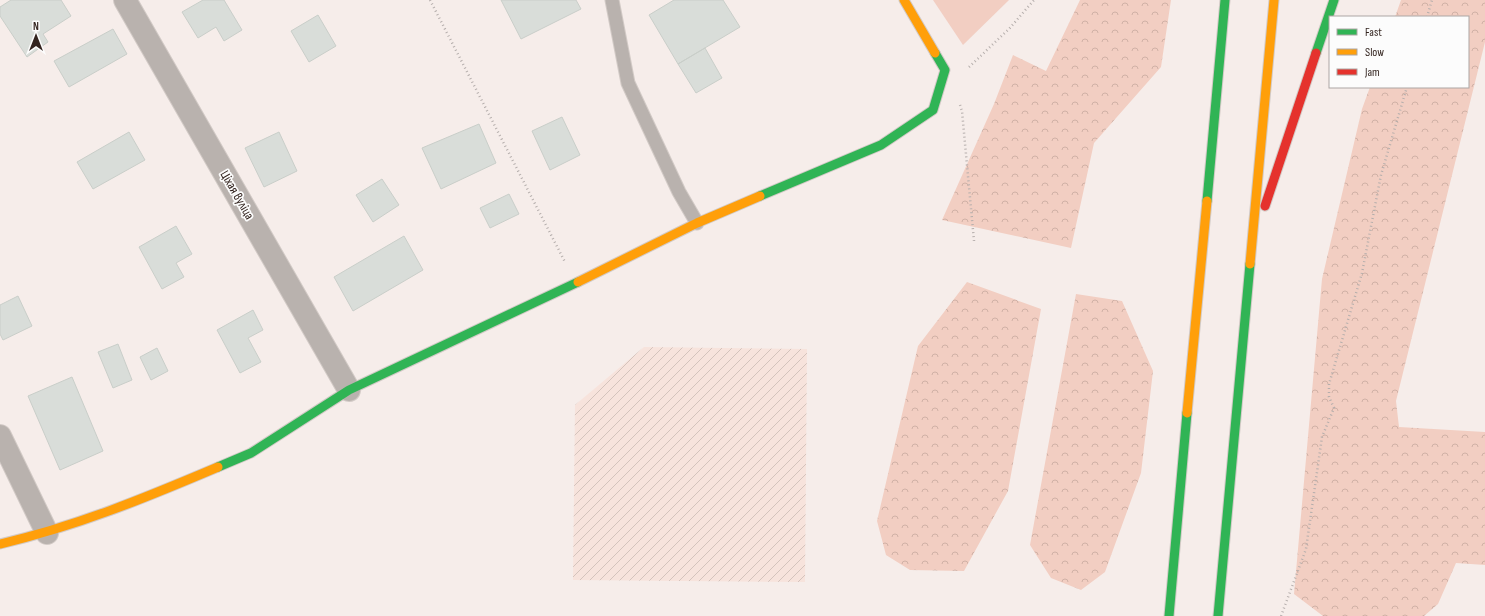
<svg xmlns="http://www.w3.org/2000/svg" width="1485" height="616" viewBox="0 0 1485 616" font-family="'Sofia Sans Condensed',sans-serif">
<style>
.industrial{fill:url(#industrial-furrows)}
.grass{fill:#f2cec2}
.forest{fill:url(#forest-crowns)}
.building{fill:#d9ddd9;stroke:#c9cec9}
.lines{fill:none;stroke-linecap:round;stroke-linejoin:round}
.lane-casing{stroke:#d2cac6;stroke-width:15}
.street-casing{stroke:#d2cac6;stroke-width:24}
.fast-casing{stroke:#d2cac6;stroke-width:11}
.slow-casing{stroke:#d2cac6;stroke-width:11}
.jam-casing{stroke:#d2cac6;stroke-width:11}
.path{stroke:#b5aeac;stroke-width:2.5;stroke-dasharray:1 3;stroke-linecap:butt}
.lane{stroke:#b9b2ae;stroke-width:13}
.street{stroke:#b9b2ae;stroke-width:22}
.fast{stroke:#30b455;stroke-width:9}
.slow{stroke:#ff9f0a;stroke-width:9}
.jam{stroke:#e5322d;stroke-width:9}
.labels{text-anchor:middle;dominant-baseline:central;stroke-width:3.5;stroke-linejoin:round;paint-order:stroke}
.street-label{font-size:13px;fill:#33241f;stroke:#fcfcfc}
</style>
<defs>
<pattern id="industrial-furrows" width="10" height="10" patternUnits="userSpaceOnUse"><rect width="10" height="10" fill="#f7e3dc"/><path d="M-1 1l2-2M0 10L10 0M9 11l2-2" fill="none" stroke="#d4c3bc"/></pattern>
<pattern id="forest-crowns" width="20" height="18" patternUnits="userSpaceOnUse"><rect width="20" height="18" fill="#f2cec2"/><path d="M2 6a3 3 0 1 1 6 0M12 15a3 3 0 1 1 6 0" fill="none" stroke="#d0b1a6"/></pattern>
</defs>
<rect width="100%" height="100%" fill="#f6edea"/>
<!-- industrial -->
<path class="industrial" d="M644,347L807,349L805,582L573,580L575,405Z"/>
<!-- grass -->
<path class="grass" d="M933,0H1009L963,45Z"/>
<!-- forest -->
<path class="forest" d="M1080,0H1171L1161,67L1094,143L1071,248L942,220L994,104L1013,55L1046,71Z
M1401,0H1485V42L1396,401L1399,427L1485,432V565L1456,563L1438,604L1424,616H1323L1294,594L1322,279L1362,109L1370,87H1468V17H1395Z
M967,282L1041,309L1008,491L964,571L910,570L886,555L877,521L918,346Z
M1076,294L1122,301L1153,371L1141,473L1105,572L1081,590L1051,578L1030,545Z"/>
<!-- building -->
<path class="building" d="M11,0H61L71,16L43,34L48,42L27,57L0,16V7Z
M203,0H224L242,30L224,41L216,27L198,38L182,12Z
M501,0H576L581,9L521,39Z
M674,0H723L740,27L678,64L649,15Z
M318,15L336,46L309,62L291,31Z
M113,29L127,54L69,87L54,61Z
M705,48L722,78L696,93L678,64Z
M562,117L580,155L550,170L532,131Z
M479,124L496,163L441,189L422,148Z
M129,132L145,160L93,189L77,162Z
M279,132L297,171L264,187L245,148Z
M382,179L399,205L373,222L356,195Z
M509,194L519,214L490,228L480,208Z
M176,226L192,254L176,263L184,277L162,289L139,247Z
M404,236L423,270L353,311L334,277Z
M18,296L32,326L3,340L0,334V305Z
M253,310L263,330L248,338L261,362L240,373L217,330Z
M118,344L132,380L113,388L98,352Z
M157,348L168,371L151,380L140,357Z
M72,377L103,451L60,470L28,396Z"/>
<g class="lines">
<defs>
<path id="lane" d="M612,0L628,83L679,192L697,223"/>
<path id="street" d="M125,0L349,390
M0,436L47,533"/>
<path id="fast" d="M1316,53L1334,0
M760,196L881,145L933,110L945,70L935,53
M1207,201L1225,0
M218,467L251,453L349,390L578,282
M1169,616L1187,413
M1218,616L1250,264"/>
<path id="slow" d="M904,0L935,53
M1250,264L1274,0
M578,282L697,223L760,196
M1187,413L1207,201
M0,544C77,526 145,498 218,467"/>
<path id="jam" d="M1265,206L1316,53"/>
</defs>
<!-- lane casing -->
<use href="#lane" class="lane-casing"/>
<!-- street casing -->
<use href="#street" class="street-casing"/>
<!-- fast casing -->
<use href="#fast" class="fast-casing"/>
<!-- slow casing -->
<use href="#slow" class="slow-casing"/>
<!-- jam casing -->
<use href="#jam" class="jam-casing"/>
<!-- path -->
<path class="path" d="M430,0L565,262
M1427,17L1432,0
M969,67L1009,29L1034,0
M960,105L962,111L974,241
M1281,616L1306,549L1322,437L1334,408L1329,397V384L1362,273L1381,175L1407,87"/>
<!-- lane -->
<use href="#lane" class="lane"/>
<!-- street -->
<use href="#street" class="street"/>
<!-- fast -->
<use href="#fast" class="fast"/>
<!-- slow -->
<use href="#slow" class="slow"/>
<!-- jam -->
<use href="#jam" class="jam"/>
</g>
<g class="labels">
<!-- street labels -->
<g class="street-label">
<text transform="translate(237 195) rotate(60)">Ціхая вуліца</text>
</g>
</g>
<!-- legend -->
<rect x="1329" y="16" width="140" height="72" fill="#fcfcfc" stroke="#aca6a4"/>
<rect x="1337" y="29" width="20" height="6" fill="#30b455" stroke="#aca6a4"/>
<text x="1365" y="36" font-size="12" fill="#33241f">Fast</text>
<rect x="1337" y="49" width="20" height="6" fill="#ff9f0a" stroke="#aca6a4"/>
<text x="1365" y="56" font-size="12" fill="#33241f">Slow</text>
<rect x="1337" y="69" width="20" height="6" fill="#e5322d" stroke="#aca6a4"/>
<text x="1365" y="76" font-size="12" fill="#33241f">Jam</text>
<!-- north arrow -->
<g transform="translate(36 36)" stroke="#fcfcfc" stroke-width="3" paint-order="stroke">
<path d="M0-3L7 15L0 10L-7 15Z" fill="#33241f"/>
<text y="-6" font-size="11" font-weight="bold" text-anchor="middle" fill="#33241f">N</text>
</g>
</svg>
